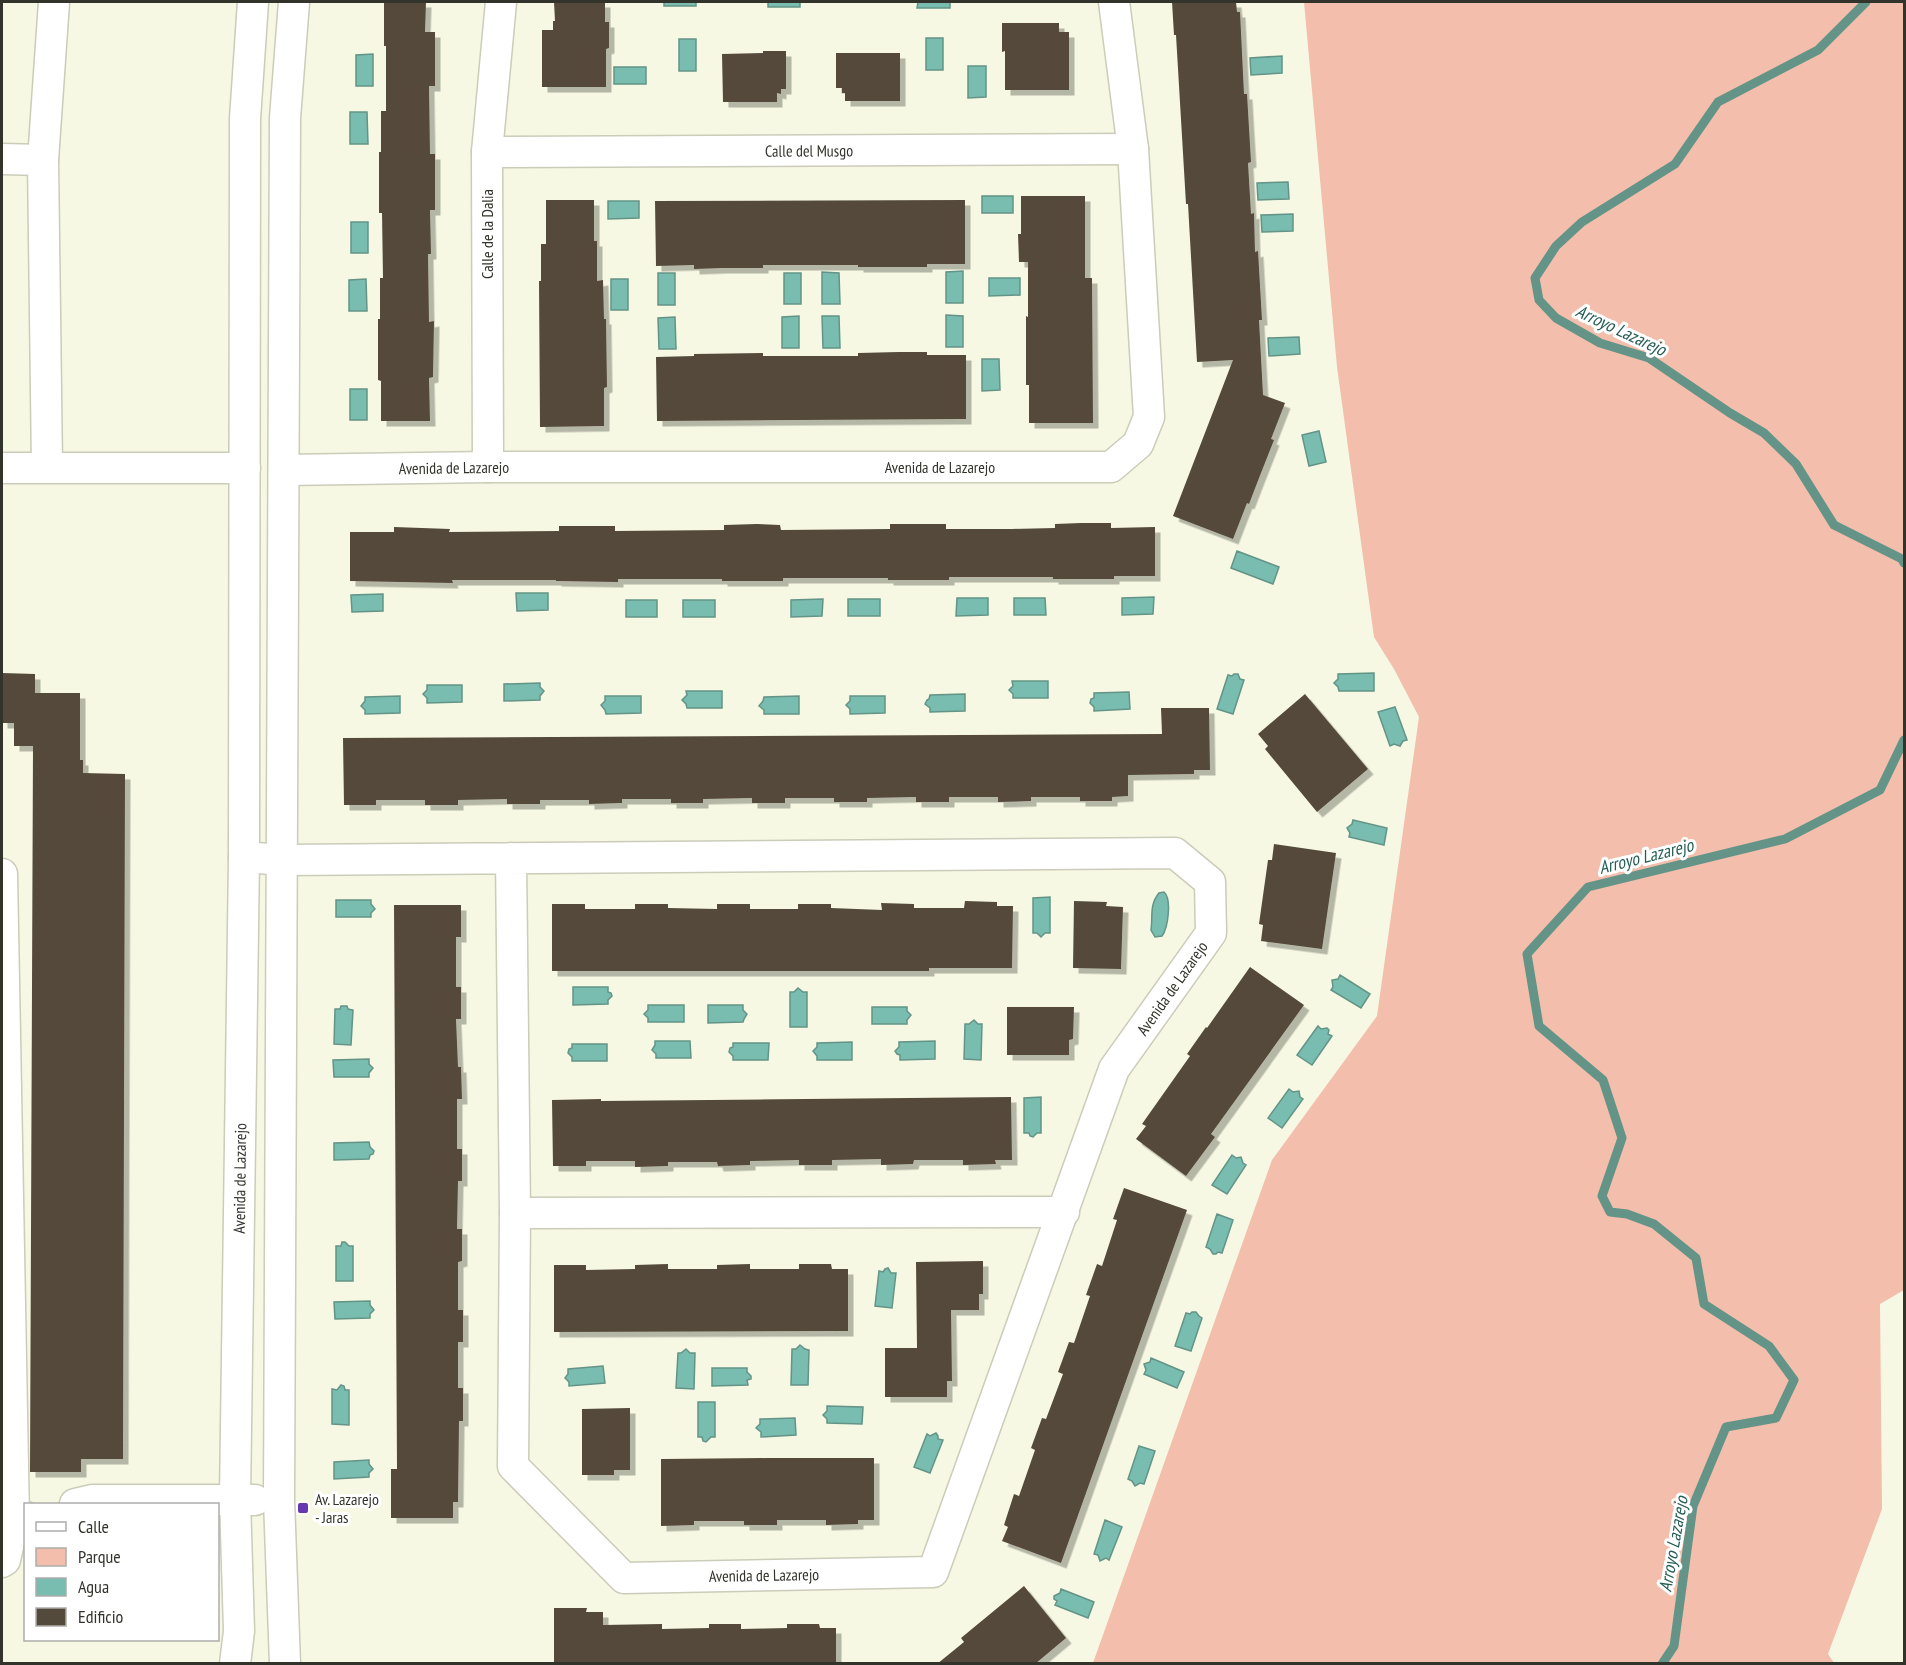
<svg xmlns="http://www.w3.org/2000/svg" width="1906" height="1665" viewBox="0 0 1906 1665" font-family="'PT Sans Narrow',sans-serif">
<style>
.green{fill:#f3beab}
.water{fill:#78bdaf;stroke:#639487;stroke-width:1.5}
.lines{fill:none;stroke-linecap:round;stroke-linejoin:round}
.stream{stroke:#639487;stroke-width:9}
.building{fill:#544a3b;filter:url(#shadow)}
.minor-casing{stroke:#cbccb9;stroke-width:33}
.minor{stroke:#fff;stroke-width:30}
.poi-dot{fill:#6639b0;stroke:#fff;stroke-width:2}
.labels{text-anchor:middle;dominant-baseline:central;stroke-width:6;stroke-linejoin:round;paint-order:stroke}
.street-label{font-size:16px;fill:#32332b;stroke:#fff}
.poi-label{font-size:16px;fill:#32332b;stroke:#fff;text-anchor:start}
.water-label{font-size:18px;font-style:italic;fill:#255e54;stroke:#fff}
</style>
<defs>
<filter id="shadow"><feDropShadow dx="5.5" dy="5.5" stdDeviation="0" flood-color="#0004"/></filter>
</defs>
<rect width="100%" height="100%" fill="#f6f8e3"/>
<!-- green -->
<path class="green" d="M1304,2H1904V1290L1880,1304L1882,1509L1828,1654L1834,1663H1093L1272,1160L1377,1016L1419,717L1394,669L1374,637L1337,367Z"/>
<!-- water -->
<path class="water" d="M664,2H696V6H664Z
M768,2H800V7H768Z
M918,2H950V8H917Z
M926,38H943V70H926Z
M679,39H696V71H679Z
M373,54V86H356V55Z
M1282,56V73L1251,75L1250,58Z
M968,66H986V97L968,98Z
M614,67H646V84H614Z
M350,112H367L368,144H350Z
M1288,182L1289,199L1258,200L1257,183Z
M982,196H1013V213H982Z
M608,201H639V218L608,219Z
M1293,214V231L1262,232L1261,215Z
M351,222H368V253H351Z
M963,271V303H946V272Z
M822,272L839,273L840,304H822Z
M658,273H675V305H658Z
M784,273H801V304H784Z
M989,278H1020V295L989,296Z
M366,279L367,311H349V280Z
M611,279H628V310H611Z
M946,315L963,316V347H946Z
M799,316V348H782V317Z
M822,316H839L840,348H823Z
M675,317L676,349H659L658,318Z
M1299,337L1300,354L1269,356L1268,338Z
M982,359H999L1000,390L982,391Z
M350,389H367V420H350Z
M1319,431L1326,462L1309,466L1302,435Z
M1237,551L1279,567L1273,584L1231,568Z
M516,593H548V610L517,611Z
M383,594V611L352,612L351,595Z
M1154,597L1153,614L1122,615V598Z
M957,598H988V615L956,616Z
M1014,598H1045L1046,615H1014Z
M823,599L822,616L791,617V600Z
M848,599H880V616H848Z
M657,600V617H626V600Z
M683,600H715V617H683Z
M1374,673V691H1339L1338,687L1334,683L1338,679V674Z
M1234,674H1238L1240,679L1244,680L1233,714L1217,709L1228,675L1232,676Z
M1012,681H1048V698H1013V694L1009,690L1013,686Z
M540,683V687L544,691L540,696V700L504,701V684Z
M427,685H462V702L427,703V698L423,694L427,690Z
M686,691H722V708H687L686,704L682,700L687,695Z
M1129,692L1130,709L1094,711V707L1090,703L1091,699L1094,698V693Z
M965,694V711L930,712V708L925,704L927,700L929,699L930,695Z
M400,696V713L365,714V710L361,706L365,701V697Z
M605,696H641V713L606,714L605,710L601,705L605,701Z
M799,696V714H764V710L759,706L763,701L764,697Z
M850,696H885V713L850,714V709L846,705L850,701Z
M1395,707L1407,740L1403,741L1400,746L1394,744L1390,746L1378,712Z
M1353,820L1387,828L1384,845L1349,837L1350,833L1347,828L1352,824Z
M1164,892C1172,899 1168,928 1162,936L1155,937L1151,930C1153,917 1149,905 1159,893Z
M1050,897V933H1045L1041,937L1037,933H1033V898Z
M336,900H371V904L375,909L371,913V917H336Z
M1340,975L1370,994L1361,1008L1331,990L1333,987L1332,980L1338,979Z
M573,987H608V992L611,993L612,996L608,1000V1004L573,1005Z
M798,988L803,992H807V1027H790V992H794Z
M648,1005H684V1022H648V1018L644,1014L648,1010Z
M708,1005H743V1010L747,1014L744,1019L743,1022L708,1023Z
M341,1006H347L348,1009L353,1010L351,1045L334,1044L335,1009H340Z
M872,1007H907V1011L911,1015L907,1020V1024H872Z
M974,1020L978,1024H982L981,1060L964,1059L965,1024H969Z
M1318,1026L1321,1029L1327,1028L1329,1030L1328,1034L1332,1036L1312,1065L1297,1055Z
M655,1041H690L691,1058H656V1054L652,1050L655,1045Z
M935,1041V1059L900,1060V1055L897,1054L895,1051L899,1047V1042Z
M852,1042V1060H817V1056L813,1051L817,1047V1043Z
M733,1043H769L768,1060H733V1056L729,1052L730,1048L733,1047Z
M572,1044H607V1061H572V1057L568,1053L569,1049L572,1048Z
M369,1059V1064L373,1068L369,1073V1077H334L333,1060Z
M1289,1089L1293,1092L1299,1091L1300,1097L1303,1099L1282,1128L1268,1118Z
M1041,1097V1133H1037L1033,1137L1030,1136L1029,1133H1024V1098Z
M369,1142L370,1147L374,1151L373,1154L370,1155L369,1159L334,1160V1143Z
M1232,1155L1236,1158L1241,1157L1243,1163L1246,1165L1227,1194L1212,1185Z
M1217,1214L1233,1220L1222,1253L1218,1252L1216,1254H1213L1210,1249L1206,1247Z
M342,1242H345L349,1246H353V1281H336V1246H341Z
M888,1268L891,1273H896L892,1308L875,1306L879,1271L883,1272L885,1269Z
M370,1301V1305L374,1310L370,1314V1318L335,1319L334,1302Z
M1192,1312H1196L1199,1316L1202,1318L1191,1351L1175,1346L1186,1313L1190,1314Z
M800,1345L805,1349L809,1350L808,1385H791L792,1349H796Z
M686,1349L690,1353H695L694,1389L676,1388L678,1353H681Z
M1151,1358L1184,1372L1177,1388L1144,1374L1146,1370L1144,1364L1150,1362Z
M603,1366L605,1383L569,1386V1382L565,1378L568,1374V1369Z
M712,1368H747V1372L751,1376V1379L747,1380L748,1385L712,1386Z
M341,1385L344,1386L345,1390H349V1425L332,1424V1389L337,1390Z
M698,1402H715V1437H711L706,1442L703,1441L702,1437H698Z
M827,1406L863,1407L862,1424L827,1423V1419L823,1415L827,1411Z
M795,1418L796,1435L761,1437V1432L756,1428L760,1424V1419Z
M936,1433L938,1436V1439L943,1440L930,1473L914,1467L927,1434L930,1436Z
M1139,1446L1155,1451L1144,1484L1140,1483L1135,1486L1132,1481L1128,1479Z
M369,1460V1464L373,1469L369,1473V1477L334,1479V1462Z
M1105,1520L1122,1527L1109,1560L1106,1558L1100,1561L1098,1555L1094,1554Z
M1061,1589L1094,1602L1088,1618L1055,1605L1057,1601L1054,1599V1596L1060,1593Z"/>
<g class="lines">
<!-- stream -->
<path class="stream" d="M1866,2L1818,50L1718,102L1675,164L1582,222L1556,246L1535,278L1539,300L1556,318L1600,343L1649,358L1730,413L1764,433L1796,464L1834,525L1902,559L1904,563
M1662,1664L1674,1646L1693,1506L1726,1427L1776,1418L1794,1380L1769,1346L1704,1304L1696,1258L1654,1224L1627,1214L1610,1212L1602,1196L1622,1138L1603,1080L1539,1026L1527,954L1588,887L1785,839L1880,790L1904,740"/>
</g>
<!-- building -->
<path class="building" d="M384,2H426L425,32H435V86H429L430,154H435V210H430L431,254H428L429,322L434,321L433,377L429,378L430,421H381V381L378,380V319H380V278H383L382,213H379V152H381V111H386V46H384Z
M554,2H605V22H609V48L606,49V87H542V30H553V21H555Z
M1172,2H1236L1237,12H1240L1244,94H1247L1251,162L1248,163L1251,214L1254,213L1255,252L1258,251L1262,320H1259L1263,395L1285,403L1271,439L1274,440L1259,478L1249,504L1247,503L1233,539L1173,516L1233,360L1197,362L1188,204H1186L1176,35H1174Z
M1002,23H1059V32H1069V90H1005V51L1002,52Z
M763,51H786V89H781V94L777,93V102H723L722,54L763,53Z
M836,53H900V101H845V93H842V88H836Z
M1021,196H1085V278H1092L1093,423H1029V385H1026V316L1028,317V262H1019L1018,234H1021Z
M546,200H594V241H597V281L603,280L604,319H606L607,387L604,388V426L540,427L539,281H541V244H546Z
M965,200V264H927V267H858V265H763V268H722L694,269V265L656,266L655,201Z
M899,352H927V355H966V419L657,421L656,357L694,356V354L763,353V356H858V353Z
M1081,523H1111V528L1155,527V576H1114V579H1053V577H949V580H888V578H783V581H722V579H618V582L556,581V580H452L453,583L350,581V532H394V527L450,529L449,532L559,531V526H615V531L724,530V525L757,524L780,525L781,530L890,529V524H946V529H1012L1055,528V524Z
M2,673L35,674V693H80V760H83V773L125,774L123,1459H81V1472H30L33,746H14V723H2Z
M1305,694L1368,769L1317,812L1265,749L1268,746L1258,734Z
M1161,708H1209L1210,770H1194V774L1128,775V796L1112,797V801H1080V797H1031V801L998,802V797H949V802H916V797L867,798V802H834V798H785V803H752V798L703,799V803H671V799H622V803L589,804V800H540V804H507V799L458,800V805H425V800H376V805H344L343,738L1162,734Z
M1274,844L1336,853L1322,949L1261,941L1263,925L1259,924L1268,860H1272Z
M965,901L997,902V906H1013L1012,968H929V971H552V904H585V909H635V904H668V908L717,909V904H750V909H798V904H831V908L882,910L881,903L914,904V908H964Z
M1074,901L1107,902L1106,906L1123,907L1121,969L1073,968Z
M394,905H461V937H456V987H461V1019H456L458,1067H461L462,1099H457V1149H462V1181H458L457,1229H462V1261L458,1262V1310H463V1342H458V1388H463V1421H459L458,1502H453V1518H391V1469H397Z
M1250,967L1304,1005L1211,1134L1215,1137L1186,1176L1136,1139L1146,1126L1142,1124L1190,1056L1187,1054L1206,1027L1207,1028Z
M1007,1007H1074L1073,1039L1069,1040V1055H1007Z
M1011,1097L1012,1160H995L996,1164L963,1165V1160H914L913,1164L881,1165V1159L832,1160V1165H799V1160L750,1161V1165L718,1166L717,1162H668V1166L635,1167V1161H586V1166H553L552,1100L601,1099V1101Z
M1124,1188L1187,1210L1061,1563L1002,1541L1008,1527L1004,1525L1014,1494L1019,1496L1035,1450L1031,1448L1042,1418L1046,1419L1063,1374L1058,1372L1069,1342L1074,1343L1090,1296L1086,1295L1097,1264L1102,1266L1117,1220L1113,1219Z
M983,1261V1294H979V1310H951L952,1381H947V1397H885V1348H917L916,1262Z
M668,1264V1269H717V1265L750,1264V1269H799V1264H831L832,1269H848V1331L554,1332V1265H586V1270L635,1269V1265Z
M630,1408V1470H614V1475H582V1409Z
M769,1458H874V1520H858V1524L826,1525V1520H777V1525H744V1521H694V1525L661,1526V1459Z
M1024,1586L1066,1638L1035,1664H937L964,1642L961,1638Z
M554,1608H587L586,1612H603V1625L662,1624V1629L709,1628V1624H741V1629L787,1628V1624H819L820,1628H836V1664H554Z"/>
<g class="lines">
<defs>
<g id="minor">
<path id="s1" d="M487,152L1133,149"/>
<path d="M2,159L43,160"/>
<path d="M47,467L43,160L54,2"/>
<path d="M488,467L487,152L501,2"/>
<path d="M2,468H245"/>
<path id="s2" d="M284,470L488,467H1111L1138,444L1149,417L1133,149L1114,2"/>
<path d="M244,857L283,860L1175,853L1210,882L1211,933L1114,1069L933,1572L624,1578L513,1466L515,1213L511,858"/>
<path d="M2,874L14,1520L26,1517"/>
<path d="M515,1213L1064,1212"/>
<path d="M75,1504L92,1500H255"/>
<path d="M2,1562L5,1560L14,1520"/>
<path id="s3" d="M235,1664L239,1631L235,1499L244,857L245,119L253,2"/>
<path d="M285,1664L279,1500L285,118L294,2"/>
</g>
</defs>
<!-- minor casing -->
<use href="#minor" class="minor-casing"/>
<!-- minor -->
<use href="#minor" class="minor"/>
</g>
<!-- markers -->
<rect class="poi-dot" x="297" y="1502" width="12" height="12" rx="3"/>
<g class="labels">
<!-- street labels -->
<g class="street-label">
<text stroke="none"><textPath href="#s1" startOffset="322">Calle del Musgo</textPath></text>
<text transform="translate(487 234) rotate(-90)">Calle de la Dalia</text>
<text stroke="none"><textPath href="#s2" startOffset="656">Avenida de Lazarejo</textPath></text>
<text stroke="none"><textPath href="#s2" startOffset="170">Avenida de Lazarejo</textPath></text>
<text transform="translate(1172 988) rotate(-55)">Avenida de Lazarejo</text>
<text stroke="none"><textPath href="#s3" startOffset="486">Avenida de Lazarejo</textPath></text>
<text transform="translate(764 1575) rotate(-1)">Avenida de Lazarejo</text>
</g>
<!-- poi labels -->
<g class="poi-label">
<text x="315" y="1499">Av. Lazarejo<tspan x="315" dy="18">- Jaras</tspan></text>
</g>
<!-- water labels -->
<g class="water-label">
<text transform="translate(1621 330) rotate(25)">Arroyo Lazarejo</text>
<text transform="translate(1646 856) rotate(-14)">Arroyo Lazarejo</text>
<text transform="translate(1673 1544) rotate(-80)">Arroyo Lazarejo</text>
</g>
</g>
<!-- border -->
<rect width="1906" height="1665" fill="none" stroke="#32332b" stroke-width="6"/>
<!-- legend -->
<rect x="24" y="1503" width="195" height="138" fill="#ffffff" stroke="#adadaa" stroke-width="1.5"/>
<rect x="36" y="1522" width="30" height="9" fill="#ffffff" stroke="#adadaa" stroke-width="1.5"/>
<text x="78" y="1533" font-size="18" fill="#32332b">Calle</text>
<rect x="36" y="1548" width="30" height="18" fill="#f3beab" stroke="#adadaa" stroke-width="1.5"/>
<text x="78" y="1563" font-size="18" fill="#32332b">Parque</text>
<rect x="36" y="1578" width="30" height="18" fill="#78bdaf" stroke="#adadaa" stroke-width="1.5"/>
<text x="78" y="1593" font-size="18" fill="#32332b">Agua</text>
<rect x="36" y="1608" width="30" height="18" fill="#544a3b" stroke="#adadaa" stroke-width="1.5"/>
<text x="78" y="1623" font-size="18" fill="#32332b">Edificio</text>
</svg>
